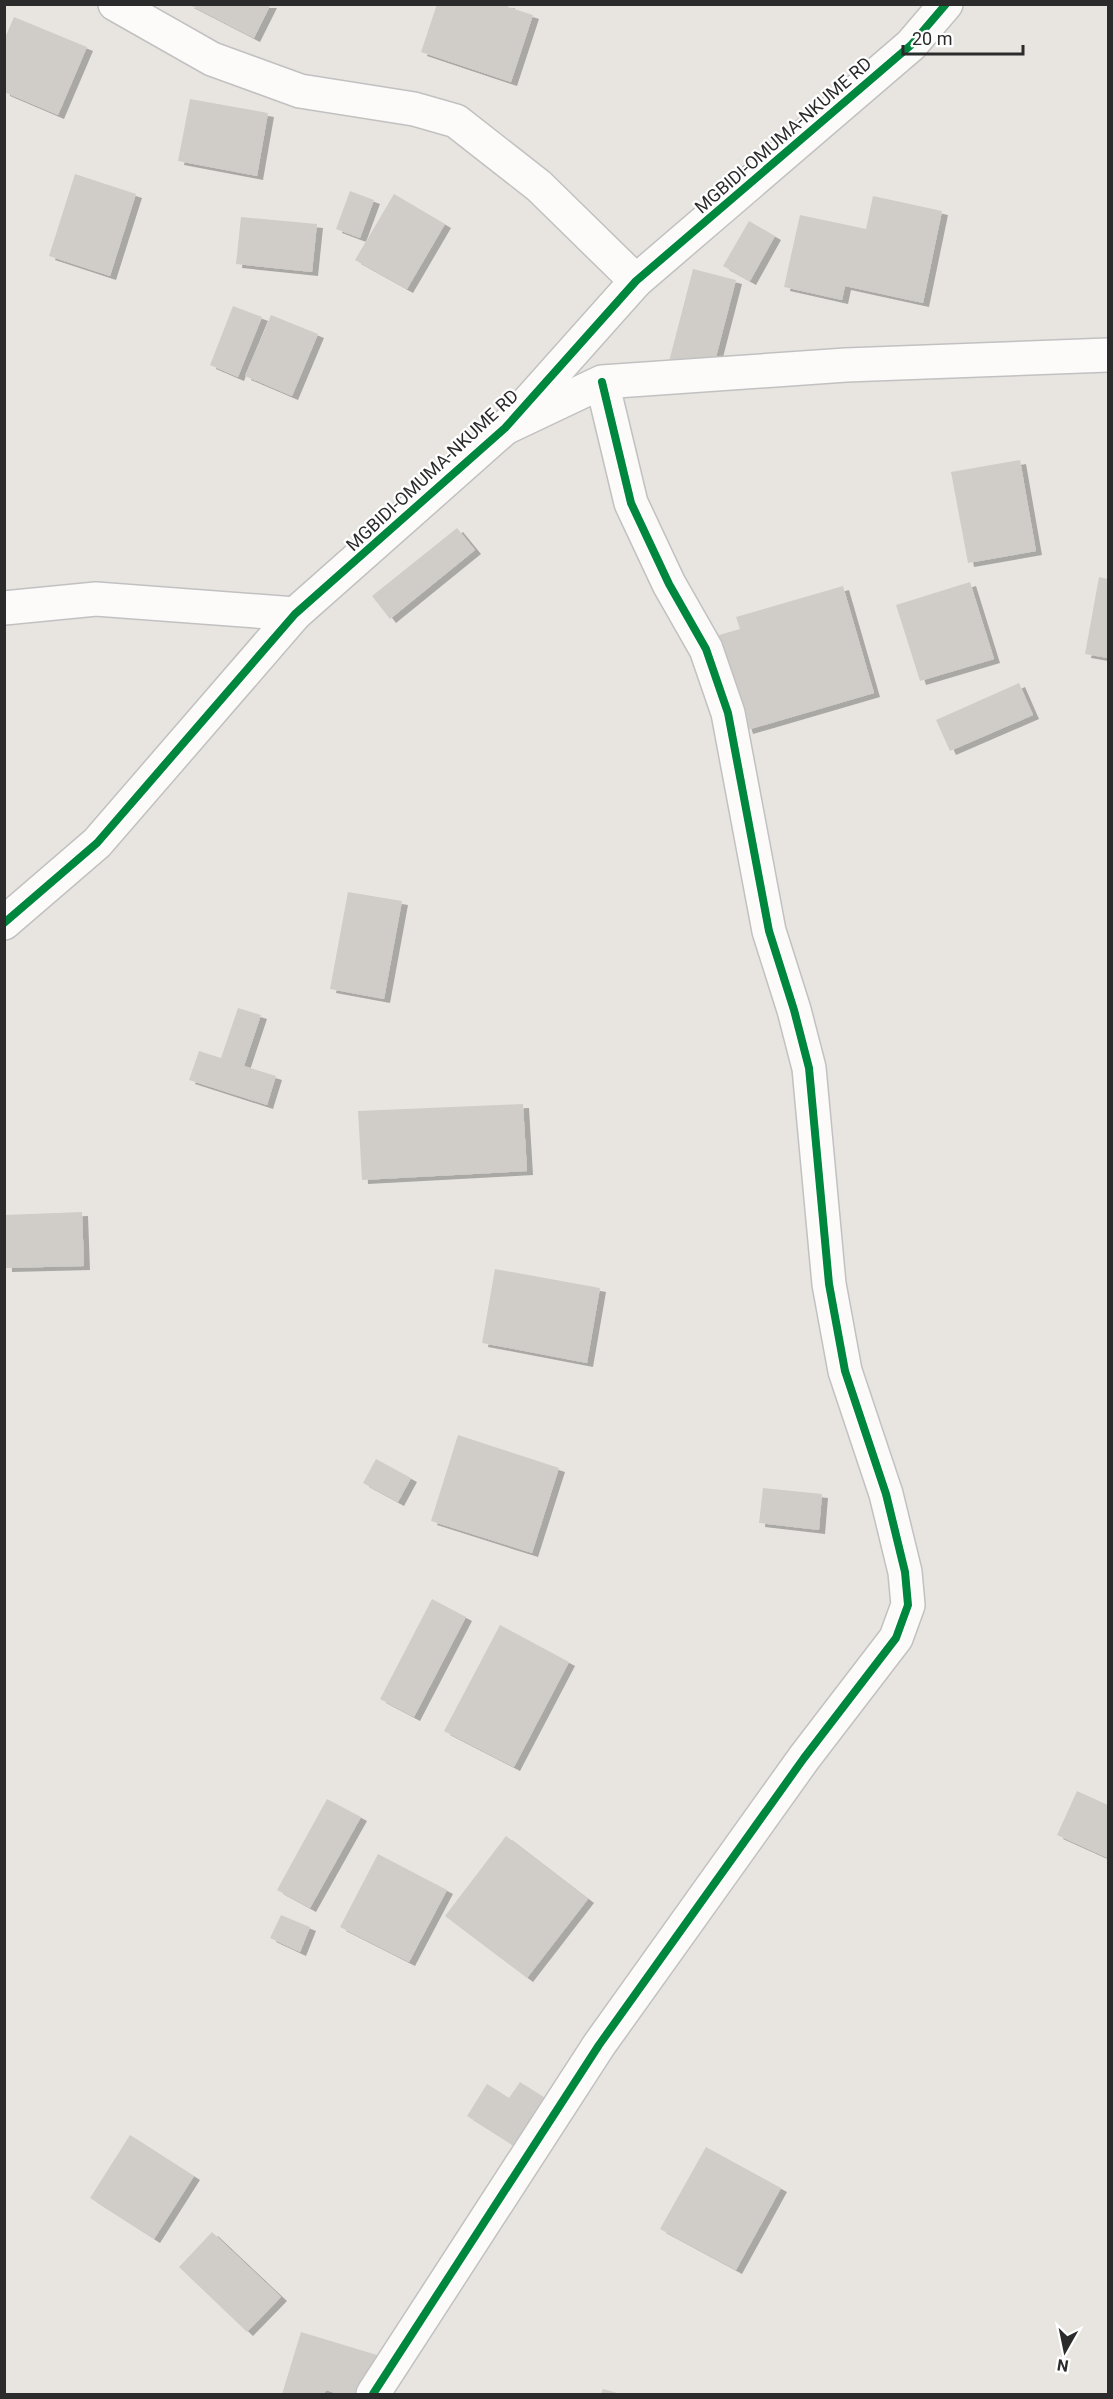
<svg xmlns="http://www.w3.org/2000/svg" width="1113" height="2399" viewBox="0 0 1113 2399" font-family="Roboto,sans-serif">
<style>
.building{fill:#d0cdc9;filter:url(#shadow)}
.lines{fill:none;stroke-linecap:round;stroke-linejoin:round}
.street-casing{stroke:#c2c1c1;stroke-width:36}
.secondary-casing{stroke:#c2c1c1;stroke-width:36}
.street{stroke:#fcfbfa;stroke-width:33}
.secondary{stroke:#fcfbfa;stroke-width:33}
.cycleway-casing{stroke:#fff;stroke-width:11}
.cycleway{stroke:#00873e;stroke-width:8}
.labels{text-anchor:middle;dominant-baseline:central;stroke-width:4.5;stroke-linejoin:round;paint-order:stroke}
.street-label{font-size:18px;fill:#2b2b2b;stroke:#fff}
</style>
<defs>
<filter id="shadow"><feDropShadow dx="6" dy="4" stdDeviation="0" flood-color="#0004"/></filter>
</defs>
<rect width="100%" height="100%" fill="#e8e5e0"/>
<!-- building -->
<path class="building" d="M188,4H271L254,38Z
M437,4H509L508,7L533,15L511,82L421,52Z
M14,17L87,47L58,115L4,92V40Z
M190,99L268,113L257,176L178,161Z
M75,174L136,194L110,276L49,256Z
M350,191L374,200L360,238L336,229Z
M394,194L445,224L407,289L355,260Z
M873,196L942,211L923,303L845,286L842,300L784,287L800,215L866,229Z
M241,217L317,224L312,272L236,264Z
M749,221L775,236L750,281L723,266Z
M693,269L736,280L709,384L666,373Z
M233,306L262,317L238,377L210,365Z
M271,315L318,334L292,396L245,376Z
M1020,460L1036,551L968,563L951,472Z
M457,528L475,550L390,619L372,596Z
M1099,577L1108,579V658L1085,654Z
M970,582L994,659L920,681L896,605Z
M843,586L874,693L747,730L719,635L740,629L736,617Z
M1019,683L1033,715L950,751L936,720Z
M348,892L402,901L384,999L330,989Z
M238,1008L261,1015L244,1066L276,1076L267,1105L189,1080L199,1051L221,1058Z
M523,1104L527,1171L362,1180L358,1111Z
M82,1212L84,1266L6,1268L4,1215Z
M495,1269L600,1288L587,1363L482,1343Z
M458,1435L559,1468L532,1553L431,1521Z
M376,1459L411,1478L398,1502L363,1483Z
M763,1488L822,1494L819,1530L759,1523Z
M432,1599L466,1617L414,1717L380,1699Z
M500,1625L569,1662L514,1767L444,1731Z
M1077,1791L1108,1805V1858L1057,1835Z
M327,1799L361,1817L310,1908L277,1890Z
M506,1836L588,1899L527,1978L445,1916Z
M378,1854L447,1890L409,1962L340,1927Z
M281,1915L310,1927L300,1952L270,1938Z
M520,2082L553,2103L522,2151L467,2116L487,2084L509,2098Z
M130,2135L194,2176L154,2239L90,2198Z
M706,2147L781,2188L736,2270L660,2229Z
M212,2232L281,2297L247,2332L179,2267Z
M301,2332L377,2355L365,2394H338L326,2390L324,2394H282Z
M603,2389L621,2394H601Z"/>
<g class="lines">
<defs>
<path id="street" d="M115,4L212,59L300,91L414,109L456,121L539,186L636,281
M505,428L602,382L846,365L1108,355
M4,608L96,599L295,614
M373,2394L599,2045L804,1758L896,1638L908,1605L905,1572L886,1494L845,1371L829,1284L809,1068L794,1010L769,931L728,713L706,649L669,584L631,503L602,382"/>
<path id="secondary" d="M4,923L97,843L295,614L505,428L636,281L911,45L946,4"/>
</defs>
<!-- street casing -->
<use href="#street" class="street-casing"/>
<!-- secondary casing -->
<use href="#secondary" class="secondary-casing"/>
<!-- street -->
<use href="#street" class="street"/>
<!-- secondary -->
<use href="#secondary" class="secondary"/>
<defs>
<path id="cycleway" d="M4,923L97,843L295,614L505,428L636,281L911,45L946,4
M373,2394L599,2045L804,1758L896,1638L908,1605L905,1572L886,1494L845,1371L829,1284L809,1068L794,1010L769,931L728,713L706,649L669,584L631,503L602,382"/>
</defs>
<!-- cycleway casing -->
<use href="#cycleway" class="cycleway-casing"/>
<!-- cycleway -->
<use href="#cycleway" class="cycleway"/>
</g>
<g class="labels">
<!-- street labels -->
<g class="street-label">
<text transform="translate(783 135) rotate(-41)">MGBIDI-OMUMA-NKUME RD</text>
<text transform="translate(432 470) rotate(-43)">MGBIDI-OMUMA-NKUME RD</text>
</g>
</g>
<!-- border -->
<rect width="1113" height="2399" fill="none" stroke="#2b2b2b" stroke-width="12"/>
<!-- north arrow -->
<g transform="translate(1065 2351) rotate(189)" stroke="#ffffff" stroke-width="4.5" paint-order="stroke">
<path d="M0-4.5L10 22L0 15L-10 22Z" fill="#2b2b2b"/>
<text y="-9" font-size="16" font-weight="bold" text-anchor="middle" fill="#2b2b2b">N</text>
</g>
<!-- scale -->
<path d="M903 45v9h120v-9" fill="none" stroke="#2b2b2b" stroke-width="3"/>
<text x="912" y="45" font-size="18" fill="#2b2b2b" stroke="#ffffff" stroke-width="4.5" paint-order="stroke">20 m</text>
</svg>
